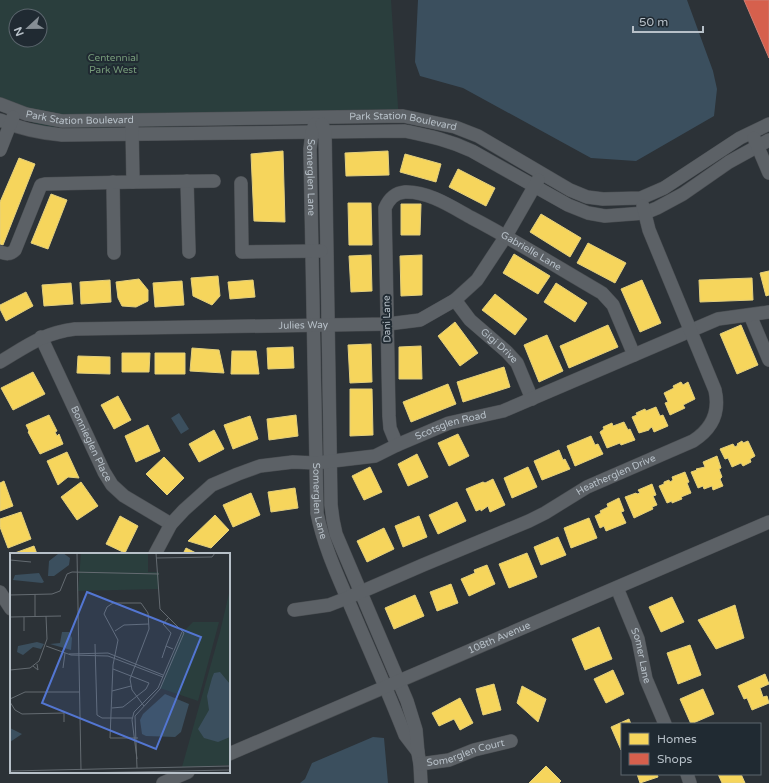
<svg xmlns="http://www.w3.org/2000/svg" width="769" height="783" viewBox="0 0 769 783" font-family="'Varela Round',sans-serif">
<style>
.green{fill:#2a3e3d;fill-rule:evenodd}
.water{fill:#3b4f5e}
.homes{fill:#f6d55c;stroke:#e3cf7c}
.shops{fill:#d6604d;stroke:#cd7d72}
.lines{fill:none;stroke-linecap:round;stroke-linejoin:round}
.minor-casing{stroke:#4a4e52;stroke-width:14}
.minor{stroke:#5c6166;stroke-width:13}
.labels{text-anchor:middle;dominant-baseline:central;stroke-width:4;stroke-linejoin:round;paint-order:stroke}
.park-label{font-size:10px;fill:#779b7a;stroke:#202a32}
.street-label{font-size:10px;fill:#b7c0c8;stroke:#202a32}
.inset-road{fill:none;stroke:#646b71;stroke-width:1}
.view{fill:#5376d2;fill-opacity:0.15;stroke:#5376d2;stroke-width:2}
.inset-edge{fill:none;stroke:#b7c0c8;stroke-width:2}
</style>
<rect width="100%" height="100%" fill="#2c3237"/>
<!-- green -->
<path class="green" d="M0,0H391L399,122L80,128L47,127L18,118L0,110ZM16,16H40V40H16Z"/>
<!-- water -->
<path class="water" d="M418,0H687L713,71L717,89L714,116L636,161L591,158L463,88L420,76L415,62Z
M179,413L189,429L181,434L171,418Z
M373,737L384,738L388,783H300L305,779L312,763Z"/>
<!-- homes -->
<path class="homes" d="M283,151L285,222L254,221L251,154Z
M388,151L389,175L346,176L345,153Z
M405,154L441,164L436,182L400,172Z
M19,158L35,164L3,245L0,244V202Z
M458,169L495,188L486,206L449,187Z
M51,194L67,200L48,249L31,243Z
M348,203H371L372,245H349Z
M401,204H421L420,235H401Z
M541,214L581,238L570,257L530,232Z
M588,243L626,263L615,283L577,263Z
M514,254L550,276L538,294L503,273Z
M371,255L372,291L351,292L349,256Z
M422,255V295L401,296L400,256Z
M769,271V295L766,296L760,273Z
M218,276L220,296L212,305L193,296L191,278Z
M752,278L753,300L700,302L699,280Z
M139,279L148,290V301L136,307L122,306L118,298L116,282Z
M110,280L111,302L81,304L80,282Z
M253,280L255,297L230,299L228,282Z
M642,280L661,323L640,332L621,289Z
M182,281L184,305L155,307L153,283Z
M71,283L73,304L44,306L42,285Z
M556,283L587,303L575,322L544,302Z
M26,292L33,306L6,321L0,309V305Z
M495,294L527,319L515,335L482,310Z
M455,322L478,353L460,366L438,336Z
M608,325L618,347L569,368L560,346Z
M741,325L758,365L737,374L720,334Z
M547,335L563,371L539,382L524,345Z
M371,344L372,382L350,383L348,345Z
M421,346L422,379H399V347Z
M293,347L294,368L268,369L267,348Z
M192,348L219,350L224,373L190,371Z
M232,351H256L259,374H231Z
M122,353H150L149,372H122Z
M155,353H185V374H155Z
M78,356L110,357V374L77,373Z
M504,367L510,387L463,402L457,382Z
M33,372L45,394L13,410L1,388Z
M681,382L683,385L688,382L695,399L683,405L685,408L670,415L665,403L668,402L664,393L674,388L673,386Z
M448,384L456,404L411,422L403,402Z
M350,389H372L373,435L350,436Z
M118,396L131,420L114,429L101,405Z
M656,407L660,416L663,415L668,426L654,432L652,427L649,429V430L639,433L632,417L637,415L636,413L645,409L646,411Z
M49,415L57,431L55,432L57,436L59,434L63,444L40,454L28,432L29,431L26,425Z
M296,415L298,436L269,440L267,419Z
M250,416L258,439L233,449L224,425Z
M624,422L628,430L630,429L635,440L621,445L620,443L607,448L600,432L604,429L603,427L612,423L613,426Z
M148,425L160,451L136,462L125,436Z
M214,430L224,449L199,462L189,444Z
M458,434L469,456L449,466L438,443Z
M591,436L595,445L598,444L603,454L575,466L567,446Z
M742,441L743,443L748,441L755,456L750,459L751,462L743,466L741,463L732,467L728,458L725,459L720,449L733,444L735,447L738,445L737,444Z
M559,450L563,460L565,459L570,469L542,480L534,461Z
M67,452L79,478L68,477L58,485L47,461Z
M417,454L428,477L408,486L398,464Z
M717,456L721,468L719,469L722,477L720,479L723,486L713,490L712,486L704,489L703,486L698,488L691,472L697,470L696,469L705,467L703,462Z
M164,457L184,478L167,495L146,474Z
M370,467L382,492L364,500L352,476Z
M528,467L537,487L512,498L504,478Z
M685,472L689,482L687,483L691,493L681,497L682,499L672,503V501L667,503L659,486L664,484V482L669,480L670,482L673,480L672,477Z
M493,479L505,505L490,512L488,506L481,511V509L476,511L466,489L483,482L485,483Z
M4,481L13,506L0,511V483Z
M81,482L98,506L77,520L61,497Z
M652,484L656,495L653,496L657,505L652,507L653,509L634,518L625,497L636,493L637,494L640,493L638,490Z
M295,488L298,508L271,512L268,492Z
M251,493L260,515L233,527L223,505Z
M619,498L624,511L621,512L626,523L606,531L604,526L600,528L595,516L601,513L600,511L608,507L607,504Z
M457,502L466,521L438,534L429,515Z
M21,512L31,539L8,548L0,527V519Z
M215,515L229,530L211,548L188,541Z
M120,516L138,526L125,553L106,544Z
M419,516L427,537L403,547L395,526Z
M589,518L597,538L571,548L564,528Z
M384,528L394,549L367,562L357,541Z
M558,537L566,555L541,565L534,547Z
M34,546L37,554H12Z
M186,548L198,554H183Z
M527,553L537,577L509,588L499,564Z
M487,565L495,584L469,596L461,579L475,573L474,570Z
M451,584L458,603L437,611L430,592Z
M415,595L424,616L394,629L385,608Z
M672,597L684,622L661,632L649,607Z
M735,605L744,638L716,649L698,620Z
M599,627L612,659L585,670L572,639Z
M690,645L701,675L678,684L667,653Z
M613,670L624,694L606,703L594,679Z
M765,674L769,684L760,688L763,697L767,696L769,703L752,710L747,698L744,699L738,686Z
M494,684L501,710L483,715L476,689Z
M522,686L546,699L538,722L517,703Z
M703,689L714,714L691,724L680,699Z
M460,698L473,723L460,730L454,719L439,726L432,713Z
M629,719L631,724H622L621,750L611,727Z
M546,766L561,781L559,783H529Z
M637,774H657L658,777L640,783Z
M718,774H741L745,783H722Z"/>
<!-- shops -->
<path class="shops" d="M744,0H769V58Z"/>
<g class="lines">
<defs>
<g id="minor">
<path id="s1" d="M0,104L26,114L62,121L403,116L455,127L478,136L570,190L587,197L603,199L641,198L664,188L740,138L769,124"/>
<path d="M0,120C20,129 40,133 62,135L405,131C429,136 449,140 472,151L568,205L588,213L605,216L645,213L657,208L683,194L729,162L769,140"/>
<path id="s2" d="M315,124L312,132L310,149L317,513C324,548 340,581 354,614C371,654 389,694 405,735L418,752"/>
<path d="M322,124L325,132L331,505L333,520L336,534L407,701L416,730L418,753L420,764L421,783"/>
<path d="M754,138L769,173"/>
<path d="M0,150L13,117"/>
<path d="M187,181L189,252"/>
<path d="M113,182L114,253"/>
<path d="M133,182L214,181"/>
<path d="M241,183L242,252L321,251"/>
<path d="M0,252C6,254 10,255 15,250L41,185L45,184L133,182L132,125"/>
<path id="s3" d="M455,300L470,320L507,352L517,363L532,399"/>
<path d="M750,315L769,360"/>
<path id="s4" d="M41,337L104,472L112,485L124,496L171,524"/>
<path id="s5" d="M0,362C27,346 43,333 75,329L388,324L420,320L455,300L477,280L506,236L538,180"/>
<path id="s6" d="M397,445L390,428L389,416L385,208C389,199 394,193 405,192C428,191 452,207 472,218C516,241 559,268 602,293L613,305L634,355"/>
<path id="s7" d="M155,554L171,524L184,510L212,485L238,474L260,466L293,462L316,463L375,456L397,445L449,423L503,411L718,319L769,312"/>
<path id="s8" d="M617,588L638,639L646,679L665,724"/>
<path d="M0,592L11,609"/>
<path id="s9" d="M294,610L329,605L347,598L423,565L529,521L545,513L587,487L693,441C712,429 720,412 715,390L649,230L643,206"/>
<path id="s10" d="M229,754L769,522"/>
<path id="s11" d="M420,764L449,760L474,750L511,741"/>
<path d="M687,774L690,783"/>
<path d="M163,783L188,772"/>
</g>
</defs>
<!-- minor casing -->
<use href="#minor" class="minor-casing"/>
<!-- minor -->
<use href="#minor" class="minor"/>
</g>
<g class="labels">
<!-- park labels -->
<g class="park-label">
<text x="113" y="58">Centennial<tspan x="113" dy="12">Park West</tspan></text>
</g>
<!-- street labels -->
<g class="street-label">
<text stroke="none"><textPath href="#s1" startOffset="82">Park Station Boulevard</textPath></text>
<text stroke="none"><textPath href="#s1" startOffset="406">Park Station Boulevard</textPath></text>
<text stroke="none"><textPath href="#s2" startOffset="54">Somerglen Lane</textPath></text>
<text stroke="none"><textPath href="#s6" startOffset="406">Gabrielle Lane</textPath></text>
<text transform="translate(387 319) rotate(-91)">Dani Lane</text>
<text stroke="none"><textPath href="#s5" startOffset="311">Julies Way</textPath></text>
<text stroke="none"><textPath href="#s3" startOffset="64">Gigi Drive</textPath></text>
<text stroke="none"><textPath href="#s7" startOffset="340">Scotsglen Road</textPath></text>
<text stroke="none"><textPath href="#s4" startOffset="118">Bonnieglen Place</textPath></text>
<text stroke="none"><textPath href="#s9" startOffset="351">Heatherglen Drive</textPath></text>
<text stroke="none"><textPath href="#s2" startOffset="378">Somerglen Lane</textPath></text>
<text stroke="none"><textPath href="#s10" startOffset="294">108th Avenue</textPath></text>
<text stroke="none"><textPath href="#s8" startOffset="72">Somer Lane</textPath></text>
<text stroke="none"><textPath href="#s11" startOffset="47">Somerglen Court</textPath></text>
</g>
</g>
<!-- overview -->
<g transform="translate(10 553)">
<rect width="220" height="220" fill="#2c3237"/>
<path d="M71,0H138V19H149L148,36L68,38ZM220,36V212L172,214L210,79ZM183,69H209L188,148L150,135L172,80Z" fill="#2a3e3d"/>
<path d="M53,0L60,5L59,12L44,23H38L39,8L48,1ZM29,20L34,29L32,30L3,27L5,22ZM52,79H59L62,85L61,97L40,91L50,90ZM27,89L34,91L31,96L23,94L13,102L7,99L8,93ZM210,119L220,131V184L208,189L194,185L188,176L199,157L197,143L202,125L204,120ZM155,141L179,151L171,179L165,184L136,183L132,181L130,167L133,161ZM0,175L12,181L0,189Z" fill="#3b4f5e"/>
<path class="inset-road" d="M67,0L71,217M146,5L202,4L205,0M0,7L21,9M25,41V64M0,42L42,41L50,38L57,21L62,19L149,21M0,64L51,63M14,64V78M158,65L153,71L161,80L156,93L163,96M105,78L114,72L139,71M85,91L87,162L92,165H122M36,93L61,102L98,103L153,124M59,101L98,100L153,122M152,105L156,93M23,113L28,117L27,111M53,115L55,100M0,117L20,115L29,108L37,86L36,63M102,138L121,133M0,146L15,139H69M0,149L5,157L12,161L54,160V169M102,155L113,154L136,136L139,130L103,116M128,185H100L103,112L108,87L94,61L97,54L103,50H131L138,60L139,76L120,126L122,137L134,153M127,206L122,167L124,159L148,135L172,79M127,215L125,163L150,136L174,80L150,56L146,0M0,218L220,213M67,220L220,217"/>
<path class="view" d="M77,39L191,84L146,196L32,150Z"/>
<rect width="220" height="220" class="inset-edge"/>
</g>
<!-- legend -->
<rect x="621" y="723" width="140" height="52" fill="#202a32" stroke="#5c666e"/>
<rect x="629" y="733" width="20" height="12" fill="#f6d55c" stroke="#5c666e"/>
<text x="657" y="743" font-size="12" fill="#b7c0c8">Homes</text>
<rect x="629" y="753" width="20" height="12" fill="#d6604d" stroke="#5c666e"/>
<text x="657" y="763" font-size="12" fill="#b7c0c8">Shops</text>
<!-- north arrow -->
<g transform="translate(28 28) rotate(248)"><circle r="19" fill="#202a32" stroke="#5c666e"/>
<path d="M0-3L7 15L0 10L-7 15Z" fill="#868e95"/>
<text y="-6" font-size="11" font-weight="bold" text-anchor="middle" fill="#b7c0c8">N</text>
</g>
<!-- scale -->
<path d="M633 26v6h70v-6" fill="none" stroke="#b7c0c8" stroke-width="2"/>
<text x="639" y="26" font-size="12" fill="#b7c0c8" stroke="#202a32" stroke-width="3" paint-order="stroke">50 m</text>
</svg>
